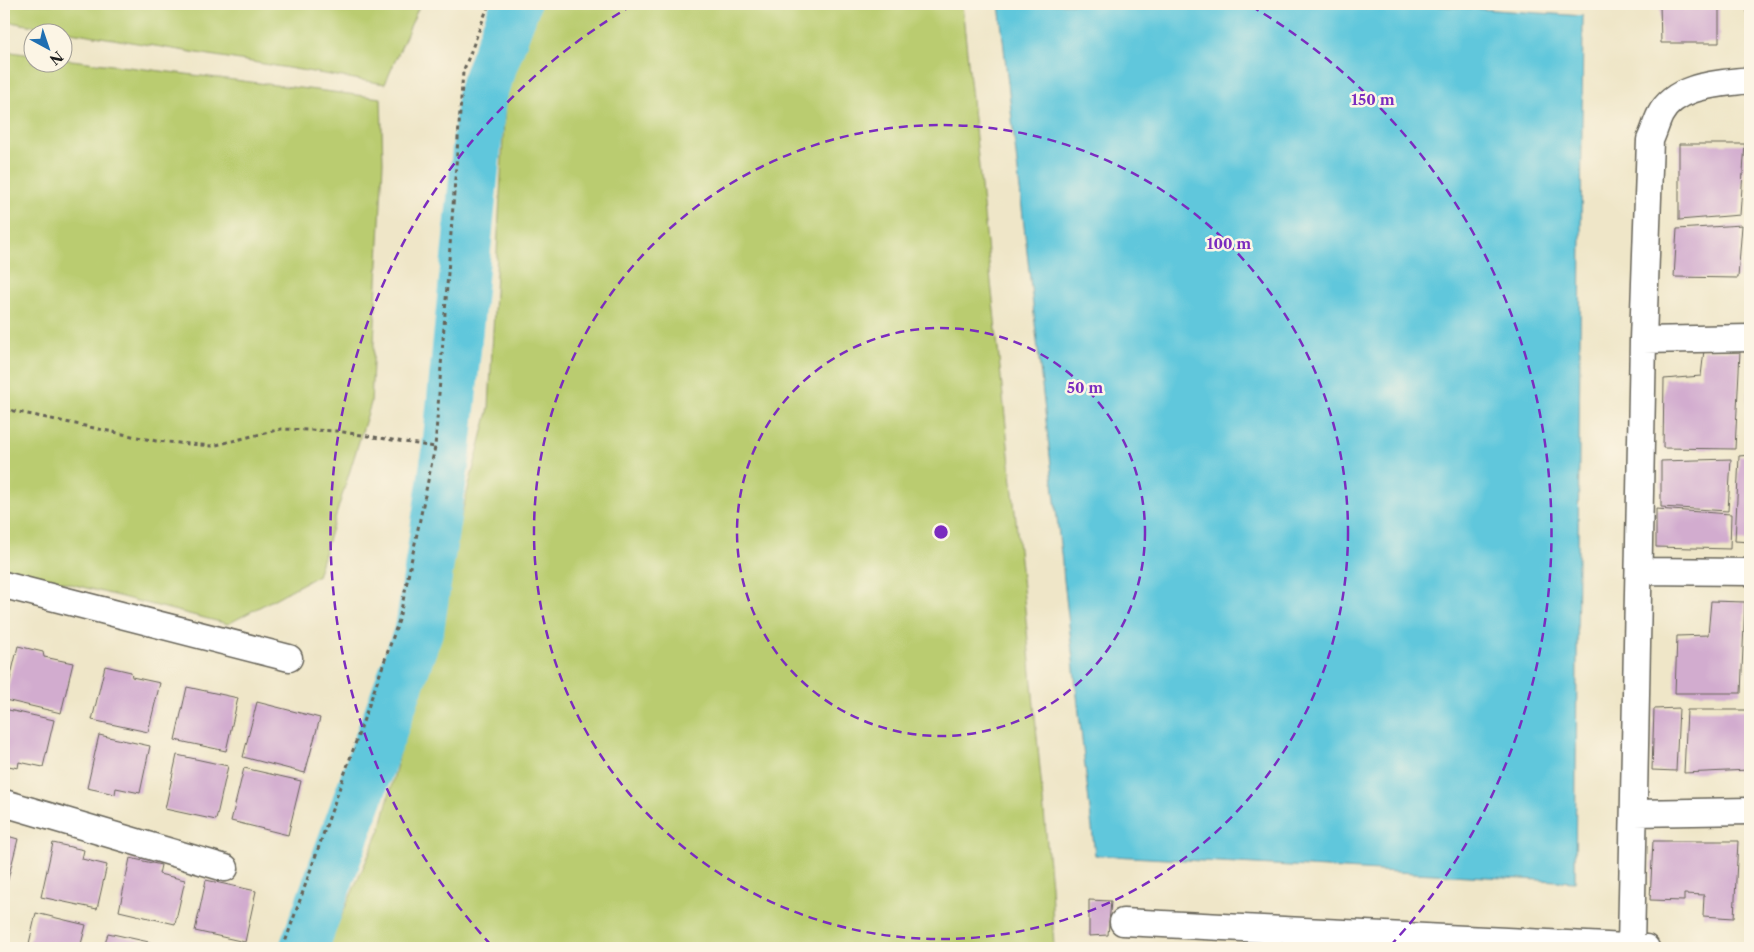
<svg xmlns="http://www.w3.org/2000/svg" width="1754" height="952" viewBox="0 0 1754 952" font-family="'Libre Caslon Text',serif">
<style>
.green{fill:#bacc6f;stroke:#6b7446}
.water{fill:#60c7dc;stroke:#3e727c}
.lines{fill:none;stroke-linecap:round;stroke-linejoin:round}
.river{stroke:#60c7dc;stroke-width:49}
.building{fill:#d2accf}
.street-casing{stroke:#666358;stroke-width:29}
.path{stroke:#666358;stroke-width:3;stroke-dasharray:4 4;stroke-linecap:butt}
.street{stroke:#fff;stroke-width:26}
.ring{fill:none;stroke:#7b2cbf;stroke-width:2.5;stroke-dasharray:9 6}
.centre{fill:#7b2cbf;stroke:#fcf5e5;stroke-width:2.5}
.ring-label{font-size:15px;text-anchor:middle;font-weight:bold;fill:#7b2cbf;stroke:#fcf5e5;stroke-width:5;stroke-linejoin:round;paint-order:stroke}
</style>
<rect width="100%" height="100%" fill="#fcf5e5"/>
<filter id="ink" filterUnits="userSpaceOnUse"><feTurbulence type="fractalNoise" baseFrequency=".02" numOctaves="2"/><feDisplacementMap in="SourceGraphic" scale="10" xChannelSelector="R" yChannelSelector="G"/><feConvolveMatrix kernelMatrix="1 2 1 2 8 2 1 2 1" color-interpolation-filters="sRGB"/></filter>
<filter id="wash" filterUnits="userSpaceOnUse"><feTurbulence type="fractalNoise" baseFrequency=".0096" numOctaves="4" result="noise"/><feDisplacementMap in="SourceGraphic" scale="20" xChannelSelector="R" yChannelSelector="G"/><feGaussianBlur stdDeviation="1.12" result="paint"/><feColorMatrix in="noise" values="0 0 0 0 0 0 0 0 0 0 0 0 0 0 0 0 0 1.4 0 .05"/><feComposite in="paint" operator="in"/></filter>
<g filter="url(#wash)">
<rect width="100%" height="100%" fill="#efe6c8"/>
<!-- green -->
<path class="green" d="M4,4H420L385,84L4,21Z
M519,4H962L1023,588L1051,886L1054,948H327L380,830L489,408L509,23Z
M4,51L32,55V62H62L63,59L381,98L383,162L371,403L317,576L228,624L4,567Z"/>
<!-- water -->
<path class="water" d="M999,4H1407L1583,16L1575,882L1095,855Z"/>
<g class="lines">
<!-- river -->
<path class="river" d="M304,948L420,627L446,454L482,94L516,4"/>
</g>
<g id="blocks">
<!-- building -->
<path class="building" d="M1660,4H1719V43H1661Z
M1746,4H1750V26H1749Z
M1679,144H1745L1740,215L1679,220Z
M1742,225L1738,278L1674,277L1677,229Z
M1704,350L1740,351L1735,449L1663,448L1664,379L1701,376Z
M1747,391H1750V443H1746Z
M1750,455V542L1735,541L1739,456Z
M1731,459L1728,511L1661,507V461Z
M1656,509L1731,514L1730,549L1656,547Z
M1711,601L1745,602L1741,693H1675L1677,636L1708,635Z
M18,646L43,652L44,657L73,663L61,713L5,700Z
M105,666L131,672L132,677L160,683L148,732L92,720Z
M187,687L238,698L226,751L175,740Z
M257,702L320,718L305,773L243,757Z
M1679,708L1676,771L1652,770L1654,709Z
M4,709L54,720L43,767L19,762L18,768L4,765Z
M1687,710H1748L1749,770L1684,773Z
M99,735L150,746L140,793L116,788L115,794L87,788Z
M177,755L228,766L216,820L165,809Z
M244,768L301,781L288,835L231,821Z
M4,835L18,839L6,887H4Z
M1653,841H1738L1734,918L1703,916L1704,895L1684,894V901L1650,900Z
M53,843L84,850L82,859L107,865L97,909L41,897Z
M130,858L161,865L159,874L185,880L175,924L119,911Z
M206,880L256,891L245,942L195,931Z
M1089,900L1111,901L1108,935L1089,936Z
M36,913L86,925L80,948H28Z
M108,933L158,944L157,948H104Z
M170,944L187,947V948H169Z"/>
</g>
</g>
<g filter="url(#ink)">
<use href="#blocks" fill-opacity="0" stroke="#666358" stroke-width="1"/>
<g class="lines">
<defs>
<path id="street" d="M1643,340L1750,338
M1639,571L1750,572
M4,585L289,658
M4,803L225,868
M1635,813L1750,811
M1123,922L1646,948
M1631,948L1643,340L1650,140C1654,132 1656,123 1660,115C1676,84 1720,84 1750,80"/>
</defs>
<!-- street casing -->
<use href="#street" class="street-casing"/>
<!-- path -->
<path class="path" d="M4,409L156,441L212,446L281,429L337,431L435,447
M283,948L399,620L435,447L463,72L489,4"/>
<!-- street -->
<use href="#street" class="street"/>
</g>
</g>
<!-- distance rings -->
<g class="ring">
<circle cx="941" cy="532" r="204"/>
<circle cx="941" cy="532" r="407"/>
<path d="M491 945A611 611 0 0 1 631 6M1251 6A611 611 0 0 1 1391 945"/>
</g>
<circle cx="941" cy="532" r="8" class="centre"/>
<g class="ring-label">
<text x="1373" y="105">150 m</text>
<text x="1229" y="249">100 m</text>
<text x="1085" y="393">50 m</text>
</g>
<!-- margin -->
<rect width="1754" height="952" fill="none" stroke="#fcf5e5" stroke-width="20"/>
<!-- north arrow -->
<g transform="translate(48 48) rotate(140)"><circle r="24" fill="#fcf5e5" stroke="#a29e95"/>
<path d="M0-4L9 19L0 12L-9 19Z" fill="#1f6fb2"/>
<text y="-8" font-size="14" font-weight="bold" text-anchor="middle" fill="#1c1c1c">N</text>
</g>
</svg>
